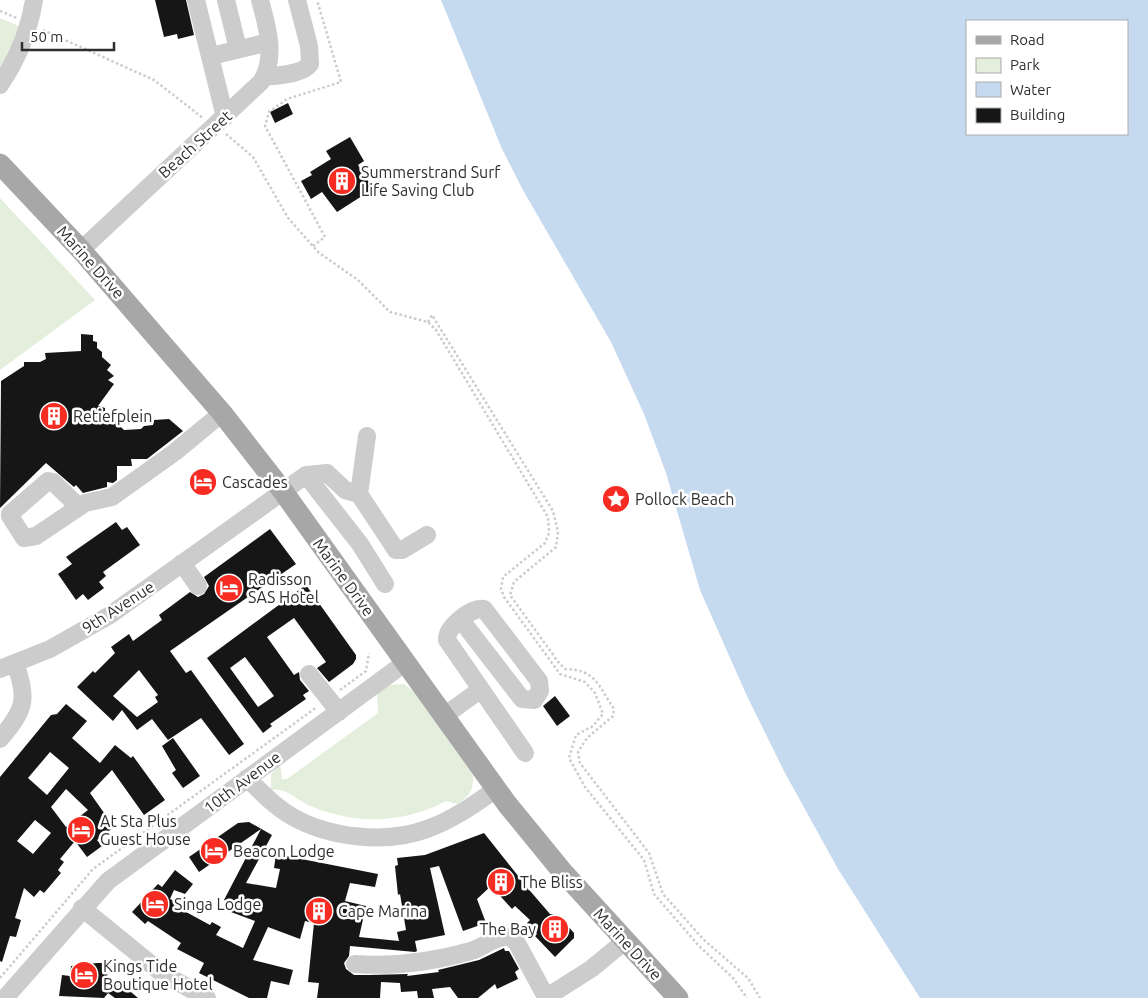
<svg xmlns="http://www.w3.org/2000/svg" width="1148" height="998" viewBox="0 0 1148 998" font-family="Ubuntu,sans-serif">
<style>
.green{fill:#e3eedc}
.water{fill:#c6daef;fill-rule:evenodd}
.building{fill:#161616;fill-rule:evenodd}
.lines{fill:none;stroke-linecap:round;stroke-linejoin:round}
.path{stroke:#ccc;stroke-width:2.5;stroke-dasharray:2.5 2.5;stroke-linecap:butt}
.minor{stroke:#ccc;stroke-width:18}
.major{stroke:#a7a7a7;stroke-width:21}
.labels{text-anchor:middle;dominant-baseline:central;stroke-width:5;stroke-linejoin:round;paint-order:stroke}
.street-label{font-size:16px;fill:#2f2f2f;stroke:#fff}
.poi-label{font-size:16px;fill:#2f2f2f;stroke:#fff;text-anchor:start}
</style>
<rect width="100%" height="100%" fill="#fff"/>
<!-- green -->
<path class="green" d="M0,18L21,27L0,69Z
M0,198L95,300L0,370Z
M404,684L414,692L473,775C474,790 470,795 458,804L446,801C403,824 353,825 308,805C295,799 286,787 271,790V774L280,764L282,779H287L378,713L377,694L388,685Z"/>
<!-- water -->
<path class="water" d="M441,0H1148V998H920L838,869L785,773L746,694L700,590L666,473L644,414L611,342L524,192L502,149ZM967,21H1127V134H967Z"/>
<!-- building -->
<path class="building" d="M155,0H186L194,35L178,39L177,34L164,37Z
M288,103L293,114L275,123L270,112Z
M350,137L364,161L358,165L373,189L337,212L322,192L311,199L301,181L312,175L310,172L331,159L326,151Z
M81,334L93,335V341L97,342V348L102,352V357L111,365L107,370L114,376L108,380L114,384L98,406L105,408V412L124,430L141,429L144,426L153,425L154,420L169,419L183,431L147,459H131L132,466H117V480L113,483L107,482V487L83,493L76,485L74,487L46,463L0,508L1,381L24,366V362H40L46,359L45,353L81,351Z
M116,522L122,530L127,527L140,545L103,572L106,576L99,582L104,588L88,600L83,594L76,600L58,574L72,564L66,557Z
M270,529L296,564L170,651L186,673L191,670L244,744L229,755L201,718L168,740L152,719L137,730L122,710L113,721L77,687L93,671L95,673L115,653L111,647L129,634L133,641L162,620L159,615L190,592L198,597L204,594L209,586L204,577ZM139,670L158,695L155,697L158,702L137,717L113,696Z
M306,585L356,655V659L353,664L329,682L317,668L326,662L294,618L267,637L294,675L299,672L300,680L309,691L303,695L306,699L270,724L272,726L263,733L207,658ZM245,657L274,696L258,707L230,668Z
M555,696L570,716L557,726L543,706Z
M66,704L87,721L72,738L100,763L115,745L131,758L133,756L165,800L144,815L112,770L90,793L114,827L97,840L102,846L87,857L75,841L60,859L64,862L58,870L61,873L44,893L40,890L34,897L24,888L15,918L21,920L16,937L10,936L2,962L0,961V777L51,715L57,714ZM50,752L69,768L47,795L28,778ZM66,789L88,810L66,827L51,807ZM35,820L51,833L33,854L17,841Z
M173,738L200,776L183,788L172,773L176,770L162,746Z
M249,822L272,835L246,883L276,888L280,869L274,868L276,854L378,874L375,887L350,883L345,901L366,906L359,937L399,941L397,932L406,930L400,894L398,895L395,866L398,865L397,858L425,855L484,833L531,892L550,914L559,916L574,933V938L555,957L535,936L537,934L527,923L530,920L515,906L512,909L491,886L477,899L486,923L463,931L439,866L430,868L445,935L415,941L417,951L415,952L350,946L349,956L344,963L346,969L354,975H369L408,974L407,976L439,972L438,970L479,960L504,948L505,951H509L519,969L515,972L518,979L497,989L495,984L478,998H458L450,987L432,989L434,998H418L417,991L401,992L400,983L381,982L380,998H317L319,983L308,982L314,923L305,921L300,939L268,927L253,960L293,970L289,985L271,981L267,998H249L199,973L204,963L177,949L181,943L148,921L145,924L132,912L158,884L162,887L175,870L193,884L185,894L174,890L170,899L178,903L175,906L210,925L212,922L221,927L216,935L243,948L255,921L231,912L234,905L224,900L261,829L199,872L189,857L238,823Z
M97,963H106L109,991L118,981L138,998H115L108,993L104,998L59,996L62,975L70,976L71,966Z"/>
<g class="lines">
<!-- path -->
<path class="path" d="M0,11L17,18
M43,30L154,80L203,118
M226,134L253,157L288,218L318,252L358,280L390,312L428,322L436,330L548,517L549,533L545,543L503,577L501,589L504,597L560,674L585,682L595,693L603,714L593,726L576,735L569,758L585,787L644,860L654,894L699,946L733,978L747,998
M313,246L325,237L265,126L269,112L287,99L341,82L317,0
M428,322L432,315L553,511L558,532L556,547L514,582L510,595L559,663L565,669C596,670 598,685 614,709L613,716L587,738L578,752L580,763L649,853L663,894L704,940L748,978L760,998
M340,690L366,671L369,653
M0,978L93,869L317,707"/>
<!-- minor -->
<path class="minor" d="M196,0L225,117
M226,0L238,49
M211,56L269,42
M264,77C277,75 302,75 310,64L309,46L297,0
M0,85C18,58 29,32 34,0
M81,250L261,82C277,58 267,26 260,0
M367,436L359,494L396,550H402L427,535
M306,475L327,473L345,490L359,494
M79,507L53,482L48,481L10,514V516L24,538L36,536L85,503L112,497L175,452L222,413
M182,563L198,586
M461,620L522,699L534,700L540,691L539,681L484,609C471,607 446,627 447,640L525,753
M0,669L50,649L110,615L306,475L360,544L385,584
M309,674L339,712
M444,716L480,690
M0,739C24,711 29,699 15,664
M247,778C261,792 275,807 293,817C330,838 387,844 427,829C452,820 474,805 496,789
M82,908L163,974L207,998
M355,964C394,967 432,962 471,951C484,947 496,935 511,937L518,945L546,997
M5,998L108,881L406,662
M545,998L591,969L625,941"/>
<!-- major -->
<path class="major" d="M0,164L81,250L222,413L282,490L507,804L561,870L678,998"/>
</g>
<!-- icons -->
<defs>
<symbol id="building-disc" viewBox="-11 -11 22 22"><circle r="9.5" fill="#f62b21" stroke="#fff"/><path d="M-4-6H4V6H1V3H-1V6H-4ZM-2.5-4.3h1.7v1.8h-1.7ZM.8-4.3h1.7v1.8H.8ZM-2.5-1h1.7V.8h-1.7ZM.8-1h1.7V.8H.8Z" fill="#fff"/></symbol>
<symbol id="hotel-disc" viewBox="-11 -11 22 22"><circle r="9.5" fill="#f62b21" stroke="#fff"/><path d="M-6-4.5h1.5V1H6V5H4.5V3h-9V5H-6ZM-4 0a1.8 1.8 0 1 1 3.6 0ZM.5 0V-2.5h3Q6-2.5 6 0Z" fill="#fff"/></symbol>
<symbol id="sight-disc" viewBox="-11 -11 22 22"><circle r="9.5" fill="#f62b21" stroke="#fff"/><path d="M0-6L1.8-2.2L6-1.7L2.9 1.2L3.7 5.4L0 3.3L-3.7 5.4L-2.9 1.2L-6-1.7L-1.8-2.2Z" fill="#fff"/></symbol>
</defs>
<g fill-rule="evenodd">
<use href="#building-disc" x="326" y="165" width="32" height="32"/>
<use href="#building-disc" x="38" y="400" width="32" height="32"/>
<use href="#hotel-disc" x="187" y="466" width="32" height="32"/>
<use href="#sight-disc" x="600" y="483" width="32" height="32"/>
<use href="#hotel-disc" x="213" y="572" width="32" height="32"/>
<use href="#hotel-disc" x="65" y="814" width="32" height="32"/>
<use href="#hotel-disc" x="198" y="835" width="32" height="32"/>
<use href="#building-disc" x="485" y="866" width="32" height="32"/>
<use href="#hotel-disc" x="139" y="888" width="32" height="32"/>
<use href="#building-disc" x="303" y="895" width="32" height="32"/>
<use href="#building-disc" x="539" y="913" width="32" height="32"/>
<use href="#hotel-disc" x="68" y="959" width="32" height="32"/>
</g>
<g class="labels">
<!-- street labels -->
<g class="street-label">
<text transform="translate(195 144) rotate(-42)">Beach Street</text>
<text transform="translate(91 262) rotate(48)">Marine Drive</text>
<text transform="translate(344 577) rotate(54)">Marine Drive</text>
<text transform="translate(118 607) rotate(-33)">9th Avenue</text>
<text transform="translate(242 782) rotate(-37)">10th Avenue</text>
<text transform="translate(628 944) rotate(47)">Marine Drive</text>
</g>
<!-- poi labels -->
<g class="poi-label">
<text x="361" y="172">Summerstrand Surf<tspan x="361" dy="18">Life Saving Club</tspan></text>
<text x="73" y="416">Retiefplein</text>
<text x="222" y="482">Cascades</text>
<text x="635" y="499">Pollock Beach</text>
<text x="248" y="579">Radisson<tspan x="248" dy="18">SAS Hotel</tspan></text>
<text x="100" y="821">At Sta Plus<tspan x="100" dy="18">Guest House</tspan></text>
<text x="233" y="851">Beacon Lodge</text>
<text x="520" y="882">The Bliss</text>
<text x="174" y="904">Singa Lodge</text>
<text x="338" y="911">Cape Marina</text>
<text x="536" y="929" text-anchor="end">The Bay</text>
<text x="103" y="966">Kings Tide<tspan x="103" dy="18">Boutique Hotel</tspan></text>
</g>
</g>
<!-- legend -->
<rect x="966" y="20" width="162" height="115" fill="#ffffff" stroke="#acacac"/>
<rect x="976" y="36" width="25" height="8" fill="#a7a7a7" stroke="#acacac"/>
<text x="1010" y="45" font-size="15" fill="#2f2f2f">Road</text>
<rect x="976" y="58" width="25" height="15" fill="#e3eedc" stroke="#acacac"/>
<text x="1010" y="70" font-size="15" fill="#2f2f2f">Park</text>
<rect x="976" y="82" width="25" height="15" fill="#c6daef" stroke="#acacac"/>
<text x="1010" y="95" font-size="15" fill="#2f2f2f">Water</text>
<rect x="976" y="108" width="25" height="15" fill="#161616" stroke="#acacac"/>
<text x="1010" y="120" font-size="15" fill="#2f2f2f">Building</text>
<!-- scale -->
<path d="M22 42v8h92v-8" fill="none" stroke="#2f2f2f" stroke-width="2.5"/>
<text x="30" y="42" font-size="15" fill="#2f2f2f" stroke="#ffffff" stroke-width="4" paint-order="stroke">50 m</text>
</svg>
